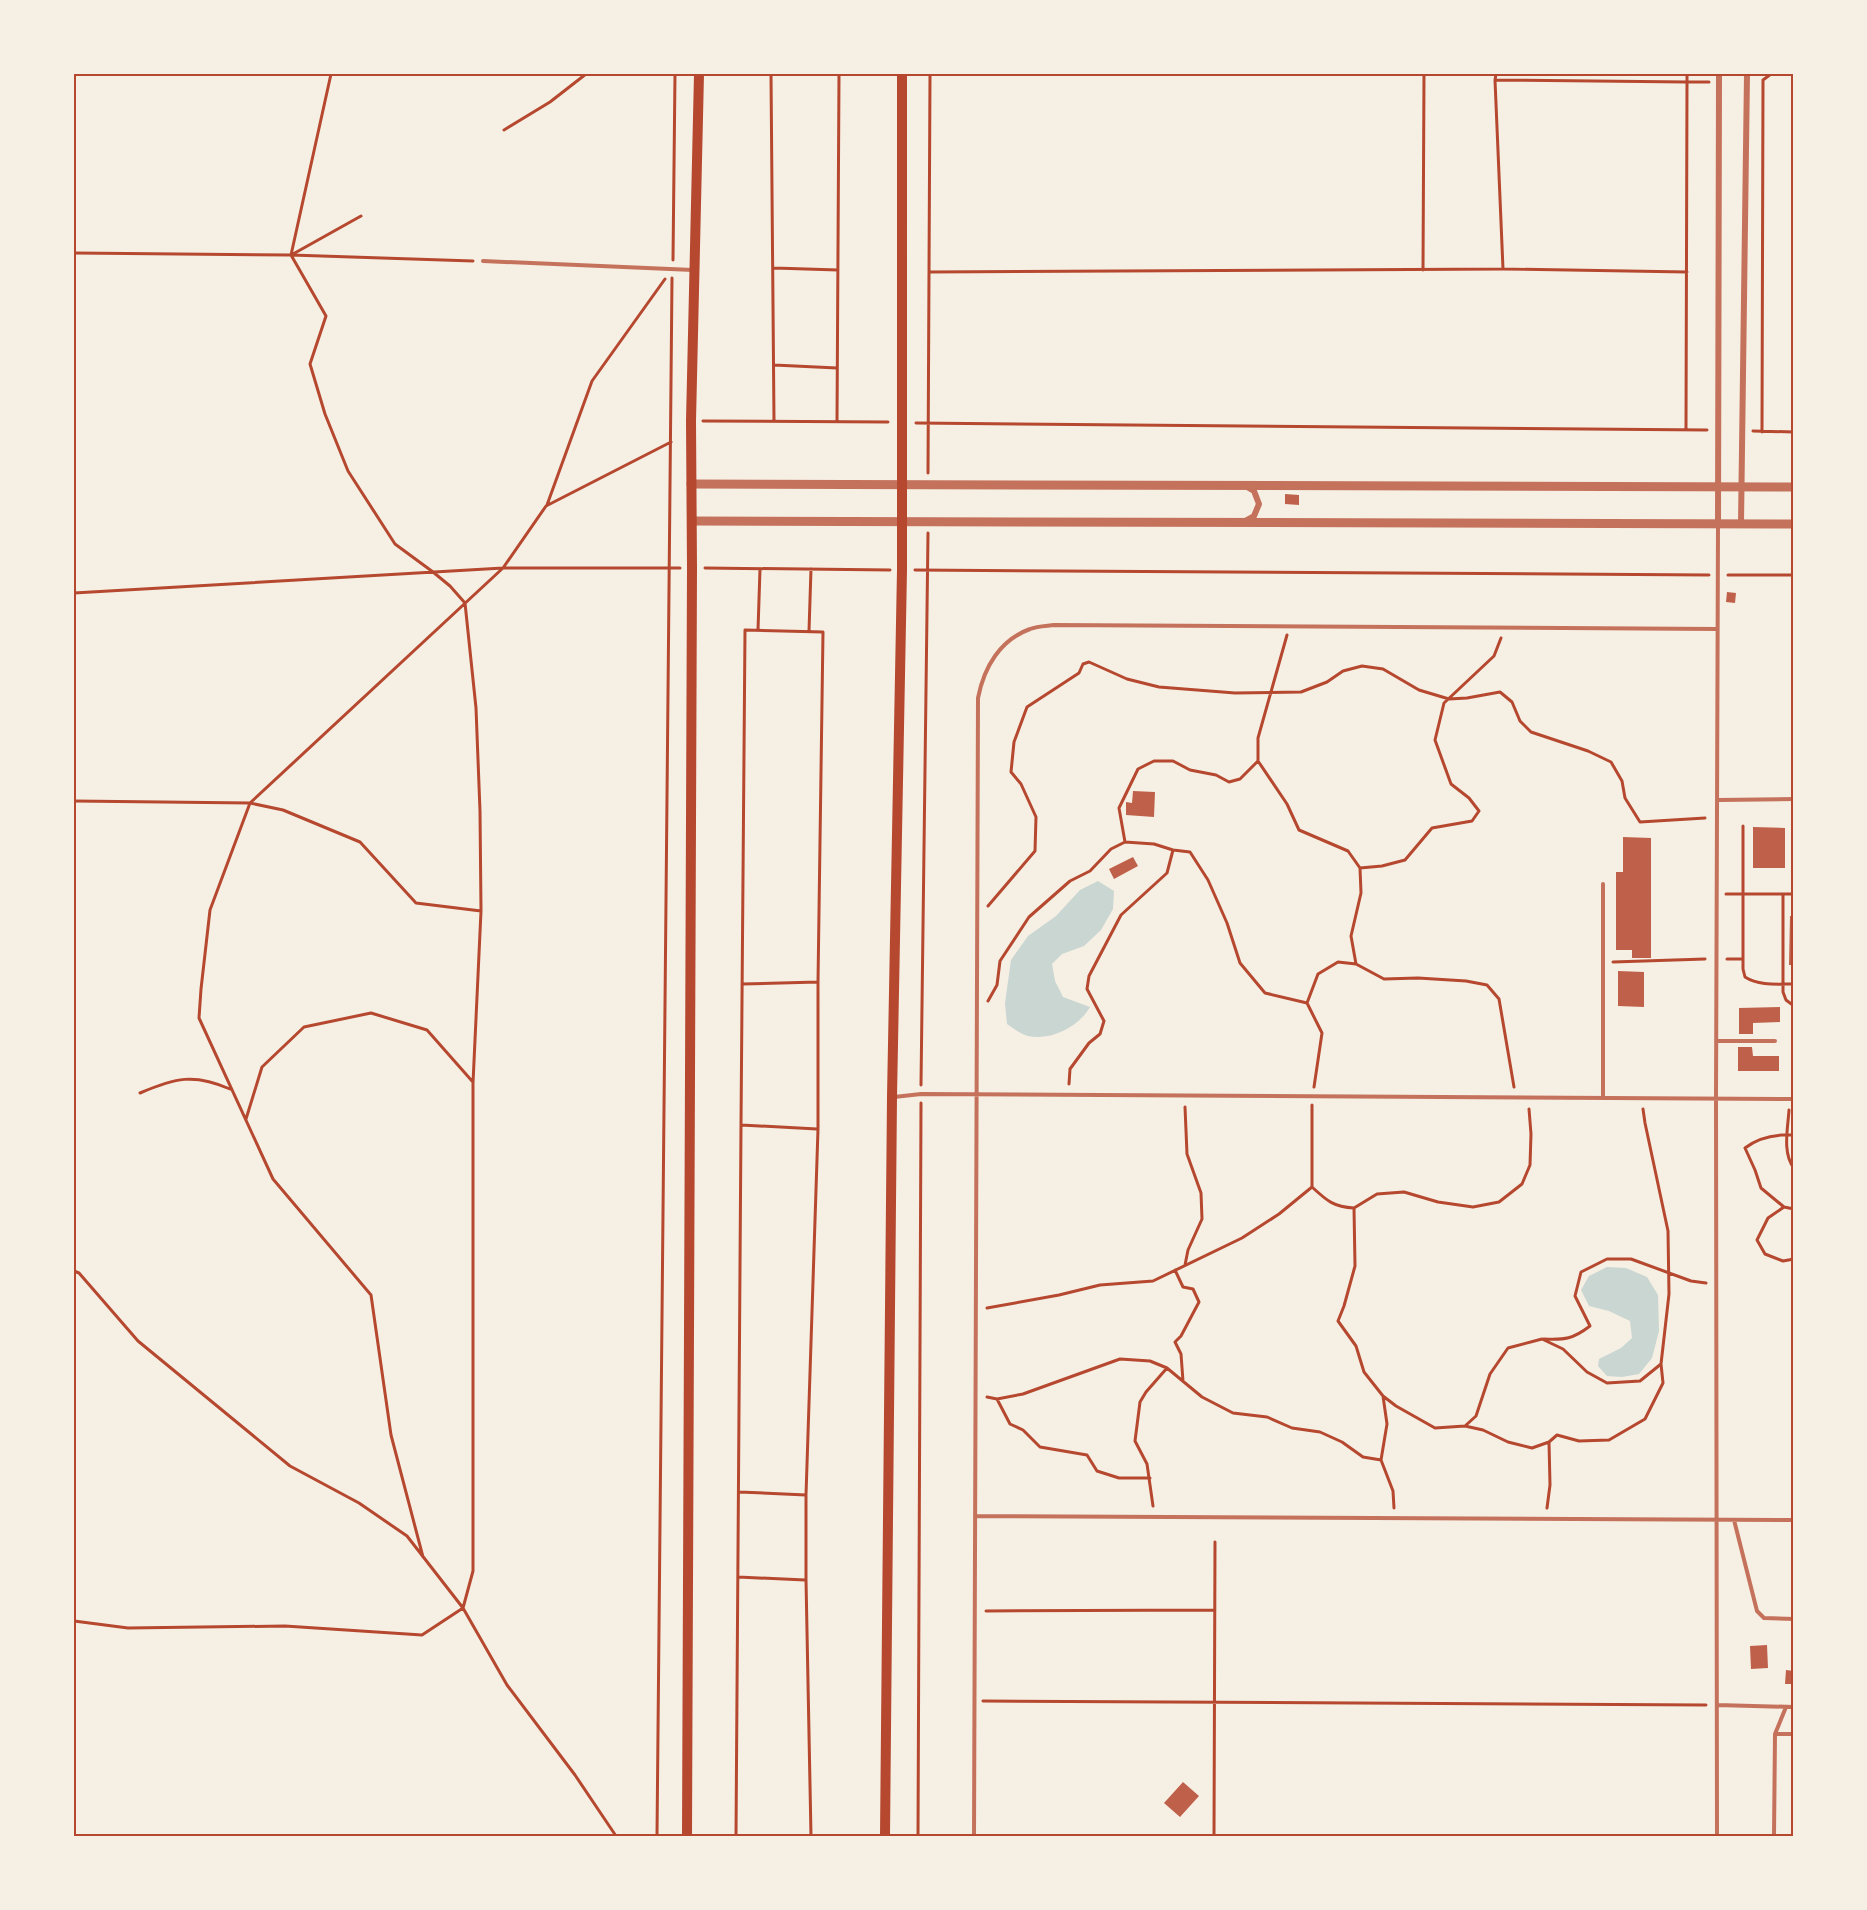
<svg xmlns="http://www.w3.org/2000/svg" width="1867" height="1910" viewBox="0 0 1867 1910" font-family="Lato,sans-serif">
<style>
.water{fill:#c9d6d2}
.building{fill:#bf614a}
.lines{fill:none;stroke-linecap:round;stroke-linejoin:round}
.path{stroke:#b5482f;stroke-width:3}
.service{stroke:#c5725c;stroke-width:4}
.minor{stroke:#c5725c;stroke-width:6}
.tertiary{stroke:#c5725c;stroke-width:9}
.secondary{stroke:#b5482f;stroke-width:10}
.neatline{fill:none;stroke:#b5482f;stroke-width:2}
</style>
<rect width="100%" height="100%" fill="#f6efe4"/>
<!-- water -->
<path class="water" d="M1098,881L1114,891L1113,909L1101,930L1084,946L1062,954L1052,964L1055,981L1063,997L1090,1007C1079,1026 1052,1041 1028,1036C1021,1034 1014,1029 1007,1024L1005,1003L1011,960L1028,936L1056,916L1080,890Z
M1607,1267L1626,1268L1647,1277L1658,1295L1659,1331L1652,1358L1639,1374L1622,1377L1607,1376L1598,1366L1599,1359L1621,1348L1632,1338L1630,1321L1609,1311L1589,1306L1581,1290L1589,1276Z"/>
<!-- building -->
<path class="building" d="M1285,494L1299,495V505L1285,504Z
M1727,592L1736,593L1735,603L1726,602Z
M1133,791L1155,792L1154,817L1126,815V802L1132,803Z
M1753,827L1785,828V868H1753Z
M1623,837L1651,838V958H1632V950H1616V872H1623Z
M1133,857L1138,866L1114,879L1109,869Z
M1790,916H1794V965H1789Z
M1618,971L1644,972V1007L1618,1006Z
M1780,1007V1022L1753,1023V1034H1739V1008Z
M1738,1047H1752L1753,1056H1779V1071H1738Z
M1767,1645L1768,1668L1751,1669L1750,1646Z
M1786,1670L1794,1671V1684H1785Z
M1183,1782L1199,1796L1180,1817L1164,1803Z"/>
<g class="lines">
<!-- path -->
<path class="path" d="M771,74L774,421
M1496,74L1495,80L1687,82L1686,430
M1687,74V82H1709
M1495,80L1503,269
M1763,80L1771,74
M504,130L550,102L586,74
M74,253L291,255L473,261
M293,254L361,216
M673,260L675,74
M774,268L838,270
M1423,270L1424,74
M929,272L1503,269L1687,272
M774,365L837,368
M703,421L888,422
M837,422L839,74
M916,423L1707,430
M1753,431L1794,432
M1762,432L1763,80
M928,473L930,74
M547,505L592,381L665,279
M705,568L890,570
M915,570L1709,575
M1728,575H1794
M74,593L503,568H680
M758,630L760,569
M809,631L811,569
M1287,635L1258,738V761L1287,804L1299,830L1348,851L1360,868L1361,893L1351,936L1356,964
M74,801L250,803L283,810L360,842L416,903L481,911
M1743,826V969L1745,977C1759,986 1777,984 1794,984
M1125,842L1119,808L1138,769L1154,761H1173L1190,770L1216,775L1229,782L1240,779L1258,761
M1360,868L1382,866L1405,860L1432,828L1472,821L1479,811L1469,798L1451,784L1435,740L1444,703L1494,656L1501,638
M1726,894H1794
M1783,894V992L1786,1000L1794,1006
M988,906L1035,851L1036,817L1021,784L1011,772L1014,742L1027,707L1079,673L1083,664L1089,662L1127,679L1159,687L1235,693L1301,692L1327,682L1343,671L1362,666L1383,669L1419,690L1449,699L1467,698L1500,692L1512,702L1520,721L1531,732L1588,751L1611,762L1622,781L1625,798L1640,822L1705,818
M1727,959H1743
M1613,962L1705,959
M742,984L818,982
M988,1001L997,985L1000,961L1029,917L1070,881L1090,871L1111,849L1125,842L1154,844L1173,850L1190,852L1208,880L1227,923L1240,963L1265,993L1307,1003
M1069,1084L1070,1069L1089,1043L1100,1034L1104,1021L1087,989L1089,976L1121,915L1167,873L1173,850
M921,1085L928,533
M1314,1087L1322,1033L1307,1003L1318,974L1338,962L1356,964L1384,979L1418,978L1466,981L1487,985L1499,999L1514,1087
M140,1093C175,1078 194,1073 230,1089
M1312,1105V1187
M1185,1107L1187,1154L1201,1193L1202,1219L1188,1250L1185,1265
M1529,1109L1531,1134L1530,1165L1522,1184L1499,1202L1473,1207L1438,1202L1404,1192L1377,1194L1354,1208L1355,1266L1344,1306L1338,1321L1356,1346L1364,1372L1383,1396L1396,1406L1435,1428L1465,1426L1476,1416L1490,1374L1508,1348L1542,1339L1563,1349L1587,1372L1607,1383L1640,1381L1661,1364L1669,1294L1668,1231L1645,1123L1643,1109
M1789,1110C1788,1127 1782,1154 1794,1168
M246,1119L262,1067L304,1027L371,1013L427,1030L472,1081
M741,1125L745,630L823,632L818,982V1129L806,1495V1580L811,1836
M1784,1207L1761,1188L1755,1170L1745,1148C1759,1137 1775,1134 1794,1135
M1794,1209L1784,1207L1768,1218L1757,1240L1765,1254L1783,1261L1794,1259
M1175,1270L1183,1287L1193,1289L1199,1302L1181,1336L1175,1342L1181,1354L1183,1381
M74,1271L79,1273L138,1341L290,1466L359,1503L407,1536L463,1608L507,1685L575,1775L616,1836
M987,1308L1059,1295L1100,1285L1153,1281L1242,1238L1279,1214L1312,1187C1327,1201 1334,1207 1354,1208
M1544,1339C1565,1340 1573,1339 1590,1326L1575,1296L1581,1272L1607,1259H1631L1691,1281L1706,1283
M1383,1396L1387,1424L1381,1460L1393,1491L1394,1508
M987,1397L997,1399L1023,1394L1120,1359L1150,1361L1167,1368L1202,1397L1233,1413L1267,1417L1292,1428L1320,1432L1342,1442L1363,1457L1381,1460
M997,1399L1010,1424L1023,1430L1040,1447L1087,1455L1097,1471L1119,1478H1150
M1465,1426L1483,1430L1508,1442L1532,1448L1549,1442L1557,1435L1579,1441L1609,1440L1645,1419L1663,1383L1661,1364
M739,1492L806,1495
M1153,1506L1147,1464L1135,1441L1140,1402L1146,1392L1167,1368
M1547,1508L1550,1485L1549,1442
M423,1557L391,1435L371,1295L273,1179L199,1018L201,989L210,910L250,803L503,568L546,506L671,442
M738,1577L805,1580
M986,1611L1215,1610
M74,1621L128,1628L285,1626L422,1635L463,1608L473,1571V1083L481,911L480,811L476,708L465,603L450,586L433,572L395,544L348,471L325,414L310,364L326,316L291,255L331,74
M983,1701L1706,1705
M657,1836L672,278
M736,1836L741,1125L817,1129
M918,1836L921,1103
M1214,1836L1215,1542"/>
<!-- service -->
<path class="service" d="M483,261L693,270
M1718,800L1794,799
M1717,1041H1775
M894,1097L921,1094L1794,1099
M1603,1098V884
M975,1516L1794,1520
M1734,1520L1757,1611L1764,1618L1794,1619
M1717,1705L1794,1707
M1775,1734H1794
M974,1836L978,698C984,667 1000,640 1030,629C1037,626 1046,626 1054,625L1717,629
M1717,1836L1716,1099L1718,524
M1774,1836L1775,1734L1786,1707"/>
<!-- minor -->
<path class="minor" d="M1245,521L1254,516L1259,504L1254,491L1247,487
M1718,524L1719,74
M1741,524L1747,74"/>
<!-- tertiary -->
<path class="tertiary" d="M691,484L1794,487
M692,521L1794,524"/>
<!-- secondary -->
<path class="secondary" d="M687,1836L692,568L691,421L699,74
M885,1836L892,1097L902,570V74"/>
</g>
<!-- border -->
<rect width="1867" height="1910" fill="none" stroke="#f6efe4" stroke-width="150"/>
<rect x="75" y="75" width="1717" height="1760" class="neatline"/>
</svg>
